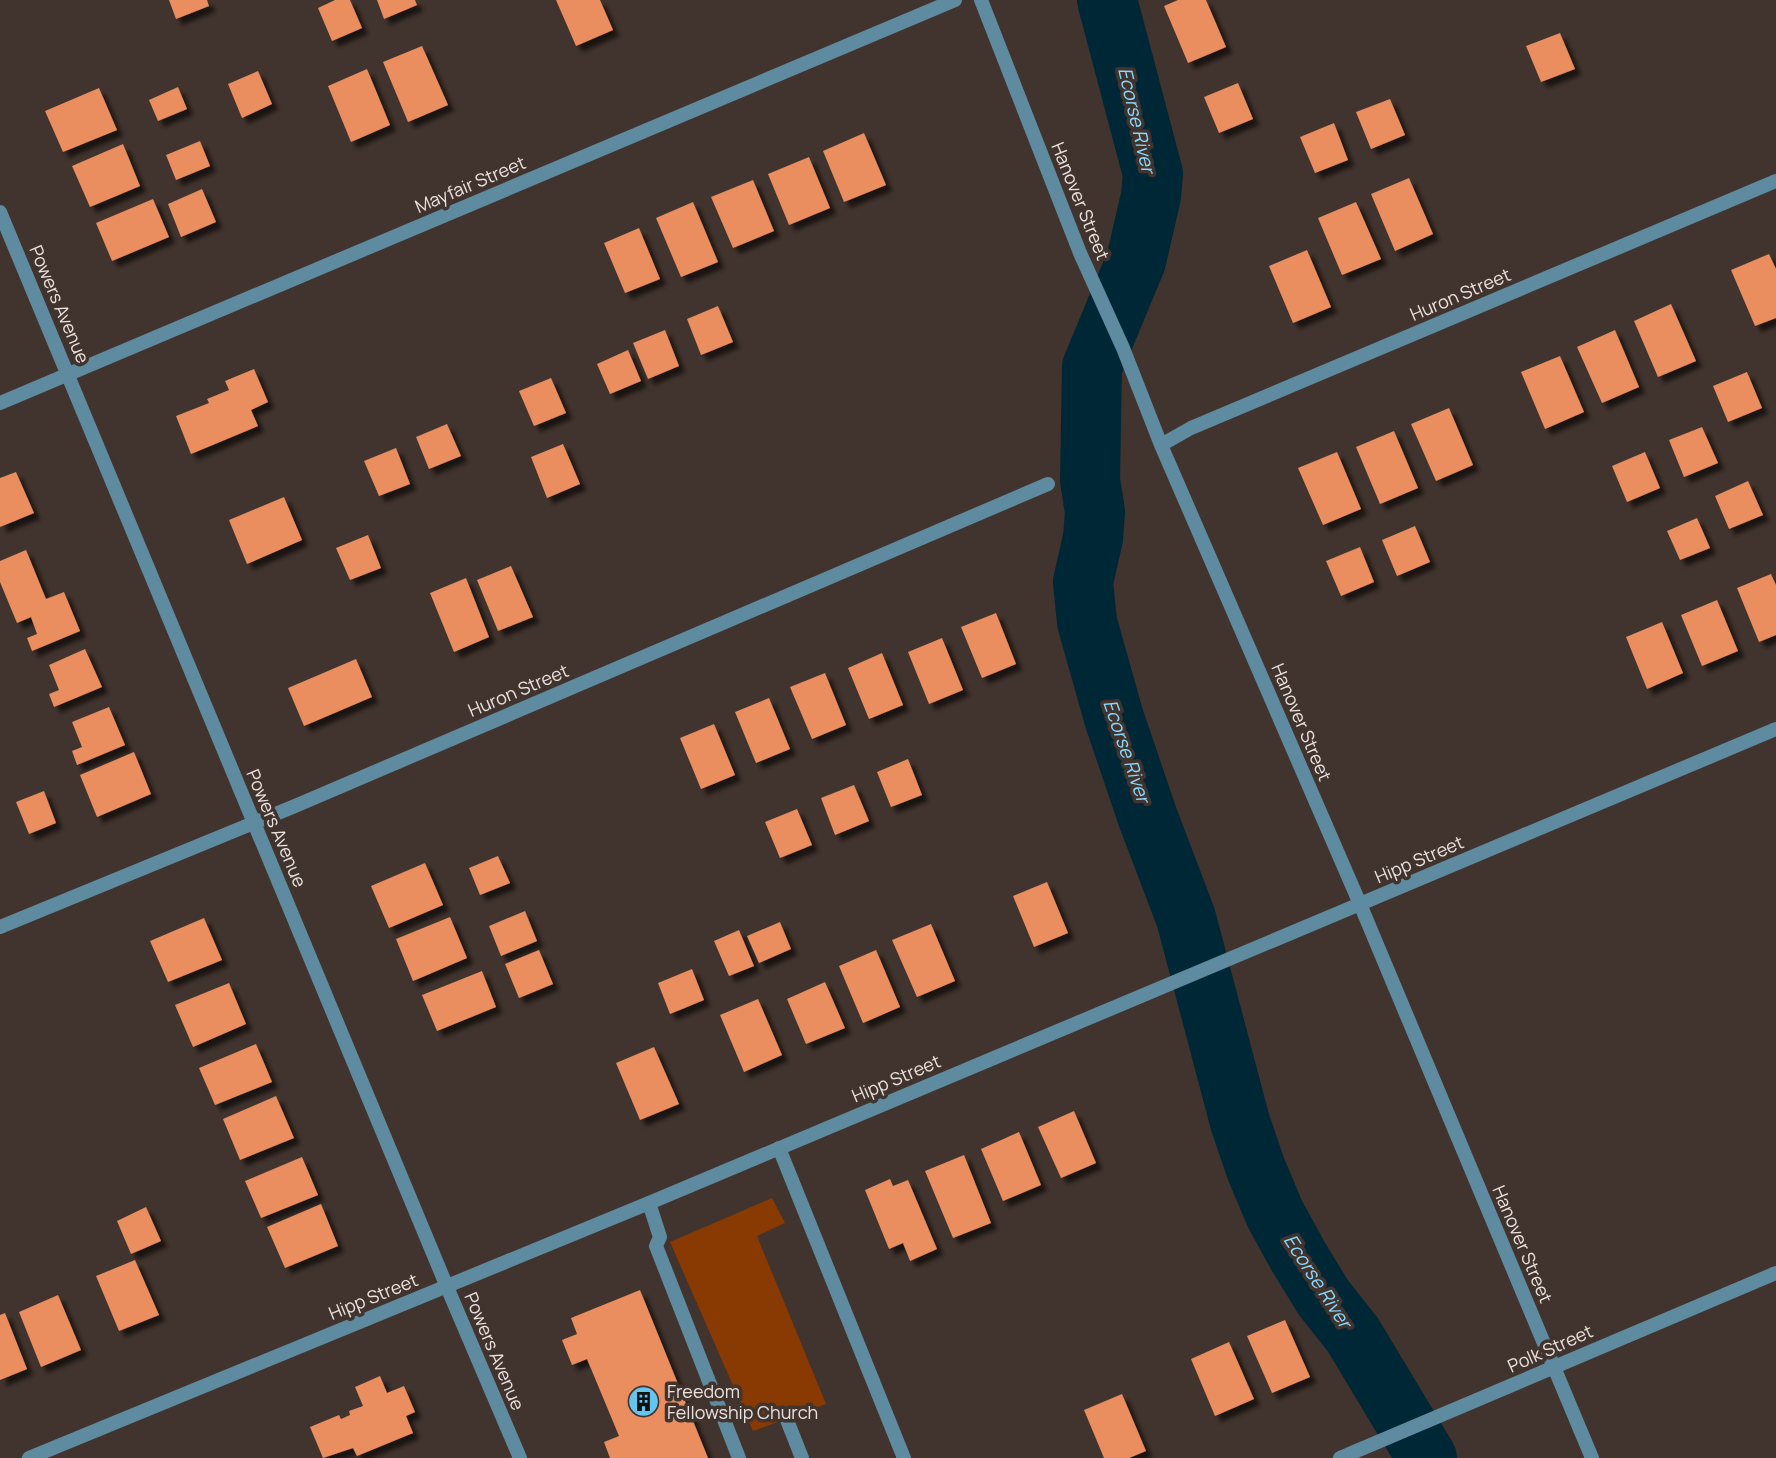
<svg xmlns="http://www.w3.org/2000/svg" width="1776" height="1458" viewBox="0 0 1776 1458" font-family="Manrope,sans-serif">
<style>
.green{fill:#893a02}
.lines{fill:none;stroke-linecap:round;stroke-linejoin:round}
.river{stroke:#002736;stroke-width:60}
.building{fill:#ea8d5e;filter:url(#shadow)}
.lane{stroke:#5e8ba0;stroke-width:14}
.street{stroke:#5e8ba0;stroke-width:14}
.labels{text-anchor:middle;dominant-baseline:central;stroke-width:7;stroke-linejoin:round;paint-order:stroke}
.street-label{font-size:18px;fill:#ebe2de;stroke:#41332d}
.poi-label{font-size:18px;fill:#ebe2de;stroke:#41332d;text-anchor:start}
.water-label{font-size:19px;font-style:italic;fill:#87d9fe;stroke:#41332d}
</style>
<defs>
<filter id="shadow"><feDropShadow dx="6" dy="6" stdDeviation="2" flood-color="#0009"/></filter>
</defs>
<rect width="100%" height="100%" fill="#41332d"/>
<!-- green -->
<path class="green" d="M772,1198L785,1223L757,1236L826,1404L753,1431L670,1242Z"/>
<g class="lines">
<!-- river -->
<path class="river" d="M1107,0L1153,174L1151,196L1136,261L1092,367L1090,480L1095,512L1093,538L1083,582L1087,622L1114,718L1148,818L1186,918L1240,1122L1256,1169L1275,1214L1298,1256L1323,1297L1353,1335L1427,1458"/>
</g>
<!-- building -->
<path class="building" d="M169,0H207L209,6L176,19Z
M335,0H350L362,28L332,41L318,8Z
M377,0H415L417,5L384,19Z
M556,0H600L613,30L576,46Z
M1178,0H1206L1226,47L1188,63L1164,6Z
M1560,33L1575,69L1541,82L1526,46Z
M422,46L448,105L408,122L383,62Z
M367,69L390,125L351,142L328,86Z
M258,71L272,104L242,118L228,84Z
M1238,83L1253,119L1219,133L1204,97Z
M178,87L187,109L158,121L149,100Z
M99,88L117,130L63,152L45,111Z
M1390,99L1405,135L1371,149L1356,112Z
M1334,123L1348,160L1315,173L1300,137Z
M864,133L886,185L844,202L823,151Z
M200,141L210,166L176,180L166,155Z
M123,144L140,186L90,207L72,166Z
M809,157L830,208L789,225L768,174Z
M1409,178L1433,234L1395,251L1371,194Z
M753,180L774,231L733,248L711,197Z
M202,189L216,222L181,237L168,204Z
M153,199L169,237L112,261L96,223Z
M693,202L718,262L681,277L656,218Z
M1356,202L1381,259L1342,275L1318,218Z
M639,228L660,279L625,293L604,243Z
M1307,250L1331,307L1293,323L1269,266Z
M1769,254L1776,269V318L1755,326L1731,270Z
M1671,304L1696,361L1658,377L1634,321Z
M718,306L733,342L701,355L687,319Z
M665,330L679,366L648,379L633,343Z
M1615,330L1639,387L1602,403L1577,347Z
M628,350L641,381L610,394L597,364Z
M1560,356L1584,412L1545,429L1521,372Z
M254,369L268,402L251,410L258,426L191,454L176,416L209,403L207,399L229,390L225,381Z
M1747,372L1762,408L1728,422L1713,386Z
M551,378L566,413L534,426L519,391Z
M1449,408L1473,465L1436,481L1411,424Z
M447,424L461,456L429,469L416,437Z
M1702,427L1718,463L1684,477L1669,440Z
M1394,431L1418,488L1380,504L1356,447Z
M563,444L580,484L547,498L531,457Z
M396,448L410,484L379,496L364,461Z
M1337,452L1361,509L1323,525L1298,468Z
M1645,452L1660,488L1627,502L1612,466Z
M16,472L34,513L0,527V478Z
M1748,481L1763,515L1729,529L1715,496Z
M284,497L302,540L247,564L229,520Z
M1697,518L1710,548L1680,560L1667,531Z
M1415,526L1430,562L1397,576L1382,540Z
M368,535L381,568L350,580L336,548Z
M1360,547L1374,582L1341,596L1326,561Z
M26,550L46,599L64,592L80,631L32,651L27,638L37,634L31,617L17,623L0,582V561Z
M511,566L533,617L498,631L477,580Z
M1771,574L1776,585V635L1759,642L1737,588Z
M466,578L489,637L454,652L430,593Z
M1717,600L1738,651L1702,666L1681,615Z
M996,613L1016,664L982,678L961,627Z
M1662,622L1683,673L1647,689L1626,637Z
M942,638L963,690L929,704L908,652Z
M85,649L102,687L54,707L49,694L59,690L49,665Z
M882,653L903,705L869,719L848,668Z
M356,659L372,697L304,726L288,688Z
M825,673L846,725L812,739L790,687Z
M769,698L790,749L756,763L735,712Z
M109,707L125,745L77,765L72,751L82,747L72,722Z
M714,724L735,775L701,789L680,738Z
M134,752L151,794L97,817L80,775Z
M908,759L922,795L891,807L877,772Z
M854,785L869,821L835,835L821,798Z
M44,791L56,823L29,834L16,802Z
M797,809L812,845L780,858L765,822Z
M498,856L510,883L480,895L469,868Z
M425,863L443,905L389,928L371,886Z
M1047,882L1068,933L1034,947L1013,896Z
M525,911L537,941L501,956L489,926Z
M450,917L467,958L413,981L396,939Z
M204,918L222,960L168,982L150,941Z
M780,922L791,949L759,963L747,936Z
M931,924L955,981L917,997L892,940Z
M739,930L754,966L729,976L714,941Z
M539,950L553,984L519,998L505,964Z
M876,950L900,1007L863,1023L839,966Z
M692,969L704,1000L670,1014L658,983Z
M482,971L496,1007L437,1031L422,995Z
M825,982L845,1028L806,1044L787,999Z
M229,983L246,1024L193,1047L175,1005Z
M758,999L782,1055L744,1072L720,1015Z
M256,1044L272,1082L215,1105L199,1068Z
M654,1047L679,1104L640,1120L616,1063Z
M276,1096L294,1138L240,1160L223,1119Z
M1074,1111L1096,1163L1061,1178L1038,1127Z
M1019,1132L1041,1185L1003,1201L981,1149Z
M964,1155L991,1223L953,1238L925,1171Z
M302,1157L318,1195L261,1218L245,1181Z
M890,1179L893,1186L908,1180L937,1249L910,1261L903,1243L889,1249L865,1190Z
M321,1204L338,1246L285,1268L267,1227Z
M146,1207L161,1241L131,1254L117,1221Z
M135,1260L159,1315L119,1331L96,1276Z
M640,1290L708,1458H610L604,1442L619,1436L587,1359L572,1365L562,1340L577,1334L571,1318Z
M58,1295L81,1350L41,1367L19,1312Z
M5,1313L27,1369L0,1380V1315Z
M1285,1320L1310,1377L1272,1393L1247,1336Z
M1229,1342L1254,1399L1215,1416L1191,1359Z
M380,1376L387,1393L404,1386L415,1412L406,1416L413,1433L357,1456L353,1448L323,1458L310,1427L339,1415L341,1419L350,1415L349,1411L363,1406L355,1387Z
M1122,1394L1146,1451L1129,1458H1104L1084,1410Z"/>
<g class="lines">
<!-- lane -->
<path class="lane" d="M779,1148L904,1458
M649,1203L660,1237L656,1246L739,1458
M787,1420L802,1458"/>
<!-- street -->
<path class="street" d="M981,0L1080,253L1123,348L1161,445L1360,904L1592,1458
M0,212L447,1287L520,1458
M0,403L955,0
M1161,445L1191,428L1776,181
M0,927L295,806L1048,484
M29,1458L649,1203L1776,729
M1340,1458L1776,1273"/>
</g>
<!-- icons -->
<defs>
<symbol id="building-disc" viewBox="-11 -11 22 22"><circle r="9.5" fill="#64c5ee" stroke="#41332d"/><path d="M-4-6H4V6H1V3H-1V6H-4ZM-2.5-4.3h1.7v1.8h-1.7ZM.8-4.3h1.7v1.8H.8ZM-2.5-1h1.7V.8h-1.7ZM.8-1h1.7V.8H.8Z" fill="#111"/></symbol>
</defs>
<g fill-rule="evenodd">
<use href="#building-disc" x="626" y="1384" width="35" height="35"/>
</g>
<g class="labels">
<!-- street labels -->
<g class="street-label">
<text transform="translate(470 184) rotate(-23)">Mayfair Street</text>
<text transform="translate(1081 201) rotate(68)">Hanover Street</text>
<text transform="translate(1460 294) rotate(-23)">Huron Street</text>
<text transform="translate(60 304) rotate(67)">Powers Avenue</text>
<text transform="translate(518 690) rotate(-23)">Huron Street</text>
<text transform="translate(1302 722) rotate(67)">Hanover Street</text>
<text transform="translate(277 828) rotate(67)">Powers Avenue</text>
<text transform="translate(1419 859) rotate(-23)">Hipp Street</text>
<text transform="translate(896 1078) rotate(-23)">Hipp Street</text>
<text transform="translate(1523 1244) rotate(67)">Hanover Street</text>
<text transform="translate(373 1296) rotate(-22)">Hipp Street</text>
<text transform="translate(1550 1348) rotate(-24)">Polk Street</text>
<text transform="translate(495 1351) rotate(67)">Powers Avenue</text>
</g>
<!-- poi labels -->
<g class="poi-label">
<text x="667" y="1391">Freedom<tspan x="667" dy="21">Fellowship Church</tspan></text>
</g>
<!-- water labels -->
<g class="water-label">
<text transform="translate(1137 120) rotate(77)">Ecorse River</text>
<text transform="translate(1127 751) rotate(71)">Ecorse River</text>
<text transform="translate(1318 1281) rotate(57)">Ecorse River</text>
</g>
</g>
</svg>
